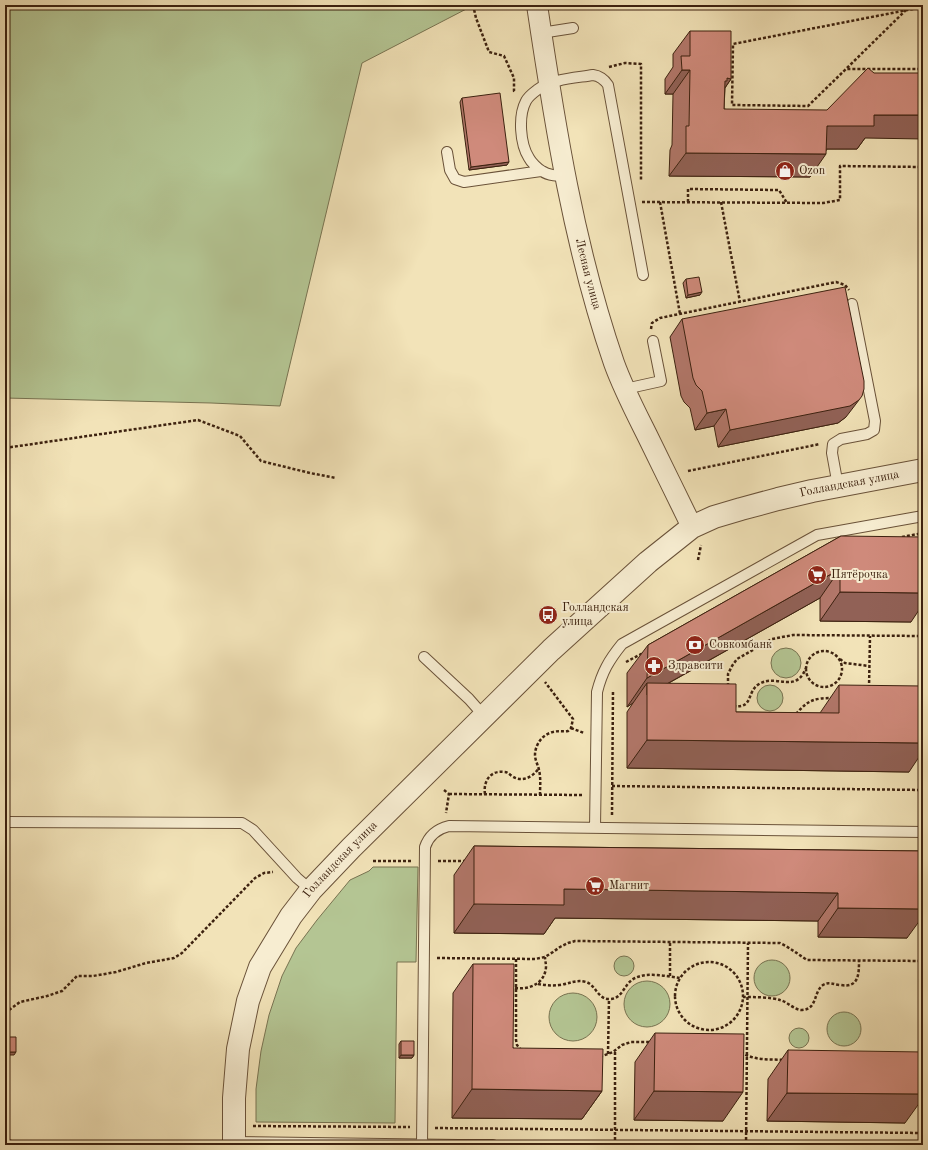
<svg xmlns="http://www.w3.org/2000/svg" width="928" height="1150" viewBox="0 0 928 1150" font-family="'Old Standard TT',serif">
<style>
.green{fill:#b4c593;stroke:#787351}
.lines{fill:none;stroke-linecap:round;stroke-linejoin:round}
.service-casing{stroke:#6a5239;stroke-width:12}
.minor-casing{stroke:#6a5239;stroke-width:22}
.tertiary-casing{stroke:#6a5239;stroke-width:24}
.path{stroke:#3c210f;stroke-width:2.5;stroke-dasharray:3 2;stroke-linecap:butt}
.service{stroke:#f7edd1;stroke-width:10}
.minor{stroke:#f7edd1;stroke-width:20}
.tertiary{stroke:#f7edd1;stroke-width:22}
.wall{fill:#b2776a;stroke:#3c210f}
.shaded-wall{fill:#916156;stroke:#3c210f}
.building{fill:#cf8a7b;stroke:#3c210f}
.labels{text-anchor:middle;dominant-baseline:central;stroke-width:4;stroke-linejoin:round;paint-order:stroke}
.poi-label{font-size:12px;fill:#3c210f;stroke:#f7edd1;text-anchor:start}
.street-label{font-size:12px;fill:#3c210f;stroke:#f7edd1}
</style>
<rect width="100%" height="100%" fill="#f2e3b8"/>
<filter id="stains"><feTurbulence type="fractalNoise" baseFrequency=".005" numOctaves="4"/><feColorMatrix values="0 0 0 0 .2 0 0 0 0 .09 0 0 0 0 .02 0 0 0 .5 -.17"/></filter>
<radialGradient id="worn" r=".72"><stop offset=".6" stop-color="#630" stop-opacity="0"/><stop offset="1" stop-color="#630" stop-opacity=".3"/></radialGradient>
<!-- green -->
<path class="green" d="M5,5H474L362,63L280,406L211,403L5,398Z
M771 663a15 15 0 1 1 30 0a15 15 0 1 1-30 0Z
M757 698a13 13 0 1 1 26 0a13 13 0 1 1-26 0Z
M373,867H418L416,962H397L395,1123L256,1122V1089L261,1051L269,1015L282,976L296,948L317,920L350,880L369,871Z
M614 966a10 10 0 1 1 20 0a10 10 0 1 1-20 0Z
M754 978a18 18 0 1 1 36 0a18 18 0 1 1-36 0Z
M624 1004a23 23 0 1 1 46 0a23 23 0 1 1-46 0Z
M549 1017a24 24 0 1 1 48 0a24 24 0 1 1-48 0Z
M827 1029a17 17 0 1 1 34 0a17 17 0 1 1-34 0Z
M789 1038a10 10 0 1 1 20 0a10 10 0 1 1-20 0Z"/>
<g class="lines">
<defs>
<path id="service" d="M541,33L573,28
M447,152L450,170L455,179L464,182L541,171
M566,176C558,176 549,176 542,171C538,169 531,162 529,158C520,144 518,116 526,101C528,97 533,93 537,90C551,79 575,78 593,75C600,76 604,79 608,85L643,275
M625,389L661,381L653,341
M838,486L832,453L833,444L841,439L867,434L874,430L875,421L852,304
M424,657L469,699L484,716
M5,822L242,823L253,830L297,878L311,890
M595,828L597,692C602,672 609,660 622,644L817,535L923,516
M234,1142L459,1145
M422,1144L425,847C429,835 437,829 449,826L923,832
M459,1145H493"/>
<g id="minor">
<path id="s1" d="M537,5C555,126 574,247 614,363C623,388 635,411 647,435C662,466 677,496 692,527"/>
</g>
<g id="tertiary">
<path id="s2" d="M234,1145V1098L238,1049L248,1001L260,967L291,916L311,890L351,848L551,650L648,562L692,527L714,517L741,509L778,499L812,491L923,470"/>
</g>
</defs>
<!-- service casing -->
<use href="#service" class="service-casing"/>
<!-- minor casing -->
<use href="#minor" class="minor-casing"/>
<!-- tertiary casing -->
<use href="#tertiary" class="tertiary-casing"/>
<!-- path -->
<path class="path" d="M473,5L476,18L489,52L504,56L514,78V91L515,92
M923,7L733,44L732,105L808,106L846,69H923
M609,67L625,63L641,64V180
M847,68L906,10
M642,202L823,203L840,200V166L923,167
M660,202L680,314
M688,202V189L779,190L787,203
M721,202L740,302
M651,329L652,323L660,318L836,282L845,285L849,290
M5,448L198,420L240,436L261,461L310,473L336,478
M688,471L820,444
M902,537L923,533
M698,560L701,545
M806 669a18 18 0 1 1 36 0a18 18 0 1 1-36 0Z
M840,659L845,663L869,666
M626,662L643,653
M728,686V674L732,666L737,659L772,639L793,635L923,636
M869,688L870,636
M733,706C754,709 746,692 759,684C777,673 797,696 807,665
M796,714C808,700 814,698 833,698
M571,728L584,733
M612,786L923,790
M444,790L449,794L446,813
M449,794L582,795
M485,794C483,782 490,770 504,772C508,772 509,774 512,776C522,783 533,777 539,768
M540,795C540,787 541,778 539,770C538,765 535,760 535,755C535,746 541,736 550,733C556,730 562,732 568,731L571,728L573,719L545,682
M612,815L613,690
M373,861H413
M438,861H467
M437,958L535,959L545,957L553,952L560,947L568,943L575,941L780,943C790,948 798,954 807,960L923,961
M516,959V1040L517,1045L521,1050
M675 996a34 34 0 1 1 68 0a34 34 0 1 1-68 0Z
M670,976V942
M538,984C545,985 552,986 559,985C569,984 576,979 586,982C596,985 598,1000 610,999C623,999 624,983 635,978C648,972 666,976 680,978
M515,988C530,990 545,983 546,967C546,963 545,960 545,957
M743,997C753,997 771,997 780,1000C788,1002 794,1010 802,1010C818,1009 813,992 823,985C829,981 834,985 841,985C859,988 859,974 859,960
M5,1013L20,1002L47,996L62,991L77,976H93L116,972L146,963L174,958L182,953L255,878L264,873L273,872
M741,1052C754,1061 770,1059 785,1060
M608,1054L609,999
M600,1057L613,1052L622,1045L631,1042H651
M253,1126L410,1127
M435,1128L923,1133
M5,1139L14,1142L15,1145
M615,1145V1050
M746,1145L748,943"/>
<!-- service -->
<use href="#service" class="service"/>
<!-- minor -->
<use href="#minor" class="minor"/>
<!-- tertiary -->
<use href="#tertiary" class="tertiary"/>
</g>
<!-- wall -->
<path class="wall" d="M690,31L731,79L725,88L724,109L865,138L857,149H827L810,177L669,176L670,150L672,145L673,94H665V79L673,67V54Z
M462,98L507,165L469,170L460,102Z
M686,279L700,295L686,298L683,283Z
M682,319L846,417L838,423L718,447L714,426L695,430L690,408L684,402L681,396L670,337Z
M841,536L911,622L820,621V598L669,683L736,712L820,713L839,685L909,772L627,768V712L633,703L627,707V673L648,645Z
M474,846L923,851L907,938L818,937V921L555,918L544,934L454,933V875Z
M473,964L513,1048L602,1091L582,1119L452,1118L453,993Z
M655,1033L723,1121L634,1120L635,1062Z
M401,1041L414,1055L412,1058H399V1044Z
M788,1050L905,1123L767,1121L768,1079Z"/>
<!-- shaded-wall -->
<path class="shaded-wall" d="M682,70H690L673,94H665Z
M727,78L731,79L715,102L708,105Z
M874,115H923V139L865,138L857,149H810L827,126Z
M686,153L826,154L810,177L669,176Z
M509,162L507,165L469,170L471,167Z
M702,292L700,295L686,298L688,295Z
M859,400L846,417L838,423L718,447L730,430Z
M726,409L714,426L695,430L707,413Z
M840,569L820,598L647,695V683L633,703L627,707L647,678Z
M840,592L923,593V604L911,622L820,621Z
M647,740L923,743V751L909,772L627,768Z
M564,889L838,893L818,921L555,918L544,934L454,933L474,904Z
M838,908L923,909V916L907,938L818,937Z
M5,1052H16L14,1055H5Z
M401,1055H414L412,1058H399Z
M472,1089L602,1091L582,1119L452,1118Z
M654,1091L743,1092L723,1121L634,1120Z
M787,1093L923,1094V1098L905,1123L767,1121Z"/>
<!-- building -->
<path class="building" d="M690,31H731V79L727,78V81H725L724,109L827,110L868,68L874,73H923V115H874V126H827L826,154L686,153V126H689L690,70H682L681,56H690Z
M500,93L509,162L471,167L462,98Z
M699,277L702,292L688,295L686,279Z
M845,287L864,381V389L862,396L859,400L850,406L730,430L726,409L707,413L702,391L696,385L693,378L682,319Z
M841,536L923,537V593L840,592V569L647,678L648,645Z
M647,683L736,684V712L839,713V685L923,686V743L647,740Z
M474,846L923,851V909L838,908V893L564,889V905L474,904Z
M473,964H514L513,1048L603,1049L602,1091L472,1089Z
M655,1033L744,1034L743,1092L654,1091Z
M5,1037H16V1052H5Z
M401,1041H414V1055H401Z
M788,1050L923,1052V1094L787,1093Z"/>
<!-- icons -->
<defs>
<symbol id="shop-disc" viewBox="-11 -11 22 22"><circle r="9.5" fill="#8f2418" stroke="#f7edd1"/><path d="M-5-2.5h2.3a2.7 3.5 0 0 1 5.4 0H5L5.5 6h-11ZM-1.5-2.5h3a1.5 2.3 0 0 0-3 0Z" fill="#fff"/></symbol>
<symbol id="supermarket-disc" viewBox="-11 -11 22 22"><circle r="9.5" fill="#8f2418" stroke="#f7edd1"/><path d="M-6-5.5h2.5l.6 2H6L4.5 2H-2.5L-4.4-4H-6ZM-1.5 3.2a1.3 1.3 0 1 0 .1 0ZM3 3.2a1.3 1.3 0 1 0 .1 0Z" fill="#fff"/></symbol>
<symbol id="bus-disc" viewBox="-11 -11 22 22"><circle r="9.5" fill="#8f2418" stroke="#f7edd1"/><path d="M-5-6H5V4H4V6H2V4H-2V6H-4V4H-5ZM-3.5-4V0h7V-4ZM-3.5 1.2v1.5H-2V1.2ZM2 1.2v1.5H3.5V1.2Z" fill="#fff"/></symbol>
<symbol id="bank-disc" viewBox="-11 -11 22 22"><circle r="9.5" fill="#8f2418" stroke="#f7edd1"/><path d="M-6-4H6V4H-6ZM0-2.3a2.3 2.3 0 1 0 0 4.6a2.3 2.3 0 1 0 0-4.6Z" fill="#fff"/></symbol>
<symbol id="pharmacy-disc" viewBox="-11 -11 22 22"><circle r="9.5" fill="#8f2418" stroke="#f7edd1"/><path d="M-2-6h4v4h4v4h-4v4h-4v-4h-4v-4h4Z" fill="#fff"/></symbol>
</defs>
<g fill-rule="evenodd">
<use href="#shop-disc" x="774" y="160" width="22" height="22"/>
<use href="#supermarket-disc" x="806" y="564" width="22" height="22"/>
<use href="#bus-disc" x="537" y="604" width="22" height="22"/>
<use href="#bank-disc" x="684" y="634" width="22" height="22"/>
<use href="#pharmacy-disc" x="643" y="655" width="22" height="22"/>
<use href="#supermarket-disc" x="584" y="875" width="22" height="22"/>
</g>
<g class="labels">
<!-- poi labels -->
<g class="poi-label">
<text x="799" y="171">Ozon</text>
<text x="831" y="575">Пятёрочка</text>
<text x="562" y="608">Голландская<tspan x="562" dy="14">улица</tspan></text>
<text x="709" y="645">Совкомбанк</text>
<text x="668" y="666">Здравсити</text>
<text x="609" y="886">Магнит</text>
</g>
<!-- street labels -->
<g class="street-label">
<text stroke="none"><textPath href="#s1" startOffset="274">Лесная улица</textPath></text>
<text stroke="none"><textPath href="#s2" startOffset="964">Голландская улица</textPath></text>
<text stroke="none"><textPath href="#s2" startOffset="316">Голландская улица</textPath></text>
</g>
</g>
<!-- margin -->
<rect width="928" height="1150" fill="none" stroke="#f2e3b8" stroke-width="20"/>
<rect x="6" y="6" width="916" height="1138" fill="none" stroke="#3c210f" stroke-width="2"/>
<rect x="10" y="10" width="908" height="1130" fill="none" stroke="#3c210f"/>
<rect width="100%" height="100%" filter="url(#stains)"/>
<rect width="100%" height="100%" fill="url(#worn)"/>
</svg>
